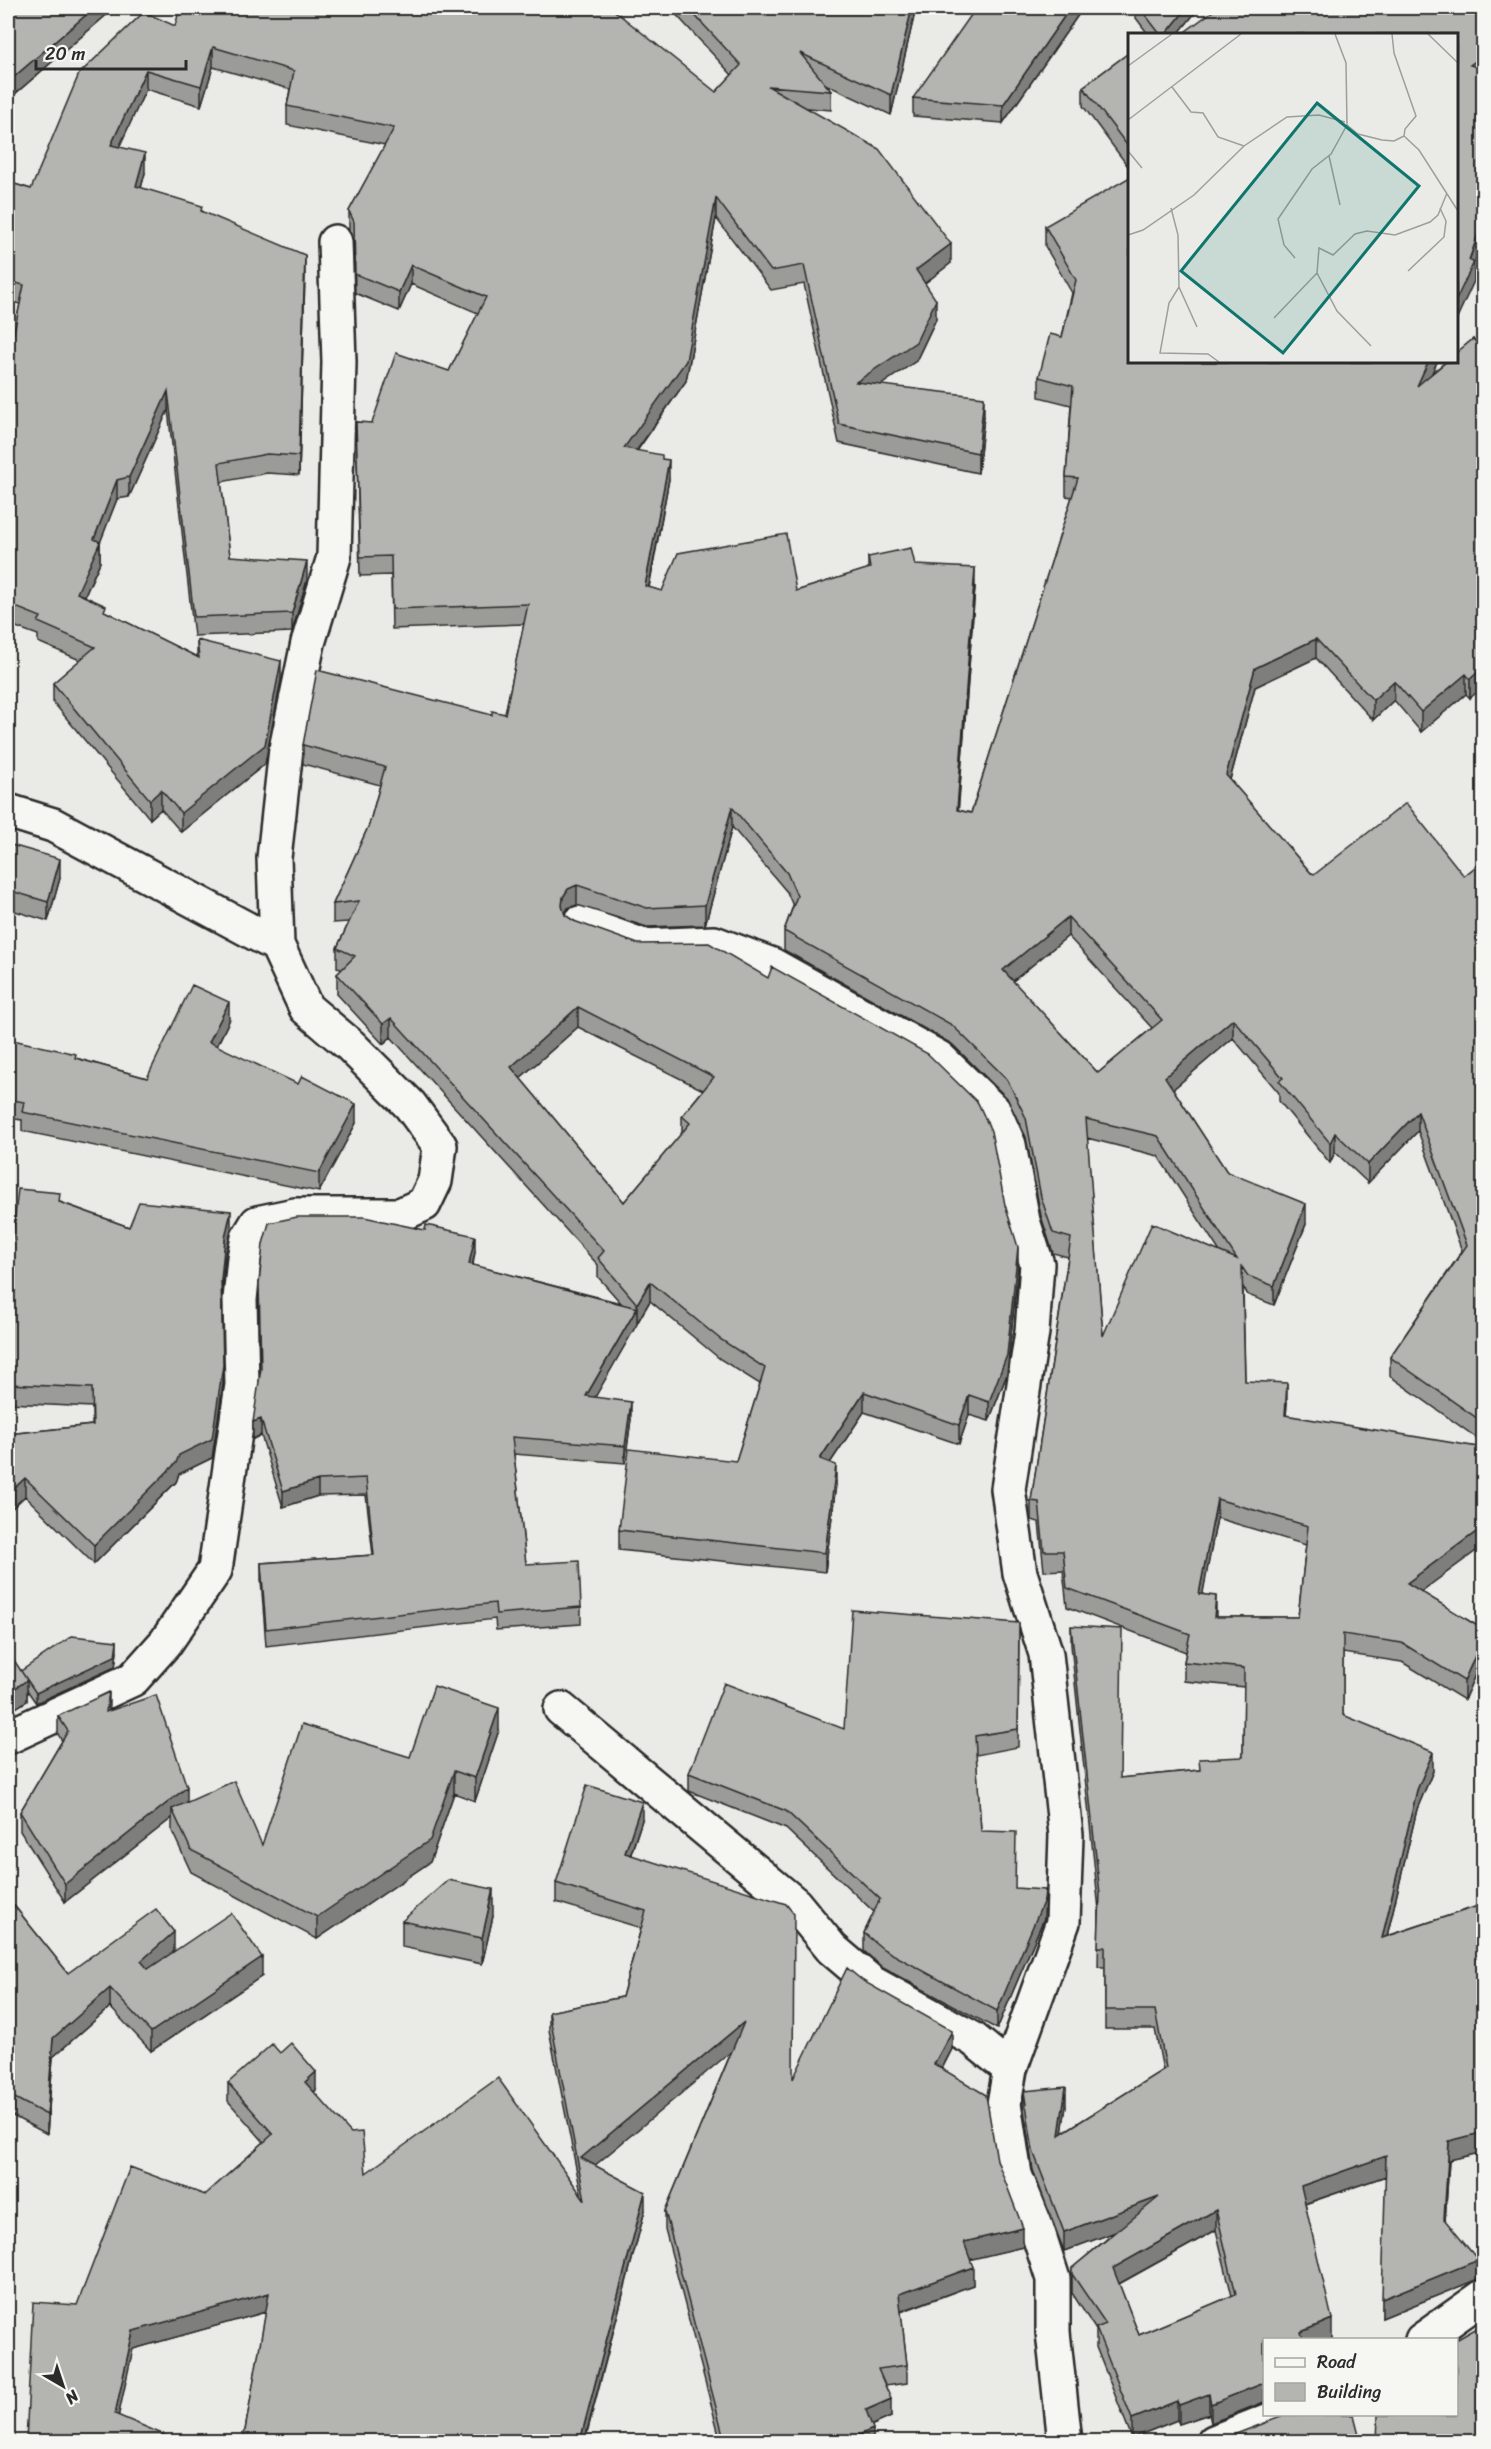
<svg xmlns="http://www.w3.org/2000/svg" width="1491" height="2449" viewBox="0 0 1491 2449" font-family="Sriracha,sans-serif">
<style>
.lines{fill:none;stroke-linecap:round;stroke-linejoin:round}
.street-casing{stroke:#2b2b2b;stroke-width:38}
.street{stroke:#f6f6f2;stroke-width:33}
.wall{fill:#9b9b98;stroke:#2b2b2b;stroke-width:1.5;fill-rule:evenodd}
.shaded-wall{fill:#7e7e7c;stroke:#2b2b2b;stroke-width:1.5}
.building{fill:#b4b4b1;stroke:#2b2b2b;stroke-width:1.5;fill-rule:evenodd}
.inset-road{fill:none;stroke:#9e9e9b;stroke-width:1.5}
.view{fill:#0f766e;fill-opacity:0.15;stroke:#0f766e;stroke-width:3}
.inset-edge{fill:none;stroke:#2b2b2b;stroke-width:3}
</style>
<rect width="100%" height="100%" fill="#eaeae6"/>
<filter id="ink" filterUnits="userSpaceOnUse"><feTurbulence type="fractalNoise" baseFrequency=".0167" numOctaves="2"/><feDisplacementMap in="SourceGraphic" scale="12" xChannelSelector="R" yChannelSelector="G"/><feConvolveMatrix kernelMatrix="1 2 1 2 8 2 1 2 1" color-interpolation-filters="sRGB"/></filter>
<g filter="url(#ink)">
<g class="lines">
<defs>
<path id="street" d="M8,811L53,825L277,945
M580,923L644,946L714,943L772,965L939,1058L994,1111L1009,1145L1023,1221L1037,1264L1032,1332L1008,1489L1020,1573L1046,1654L1066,1835L1063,1922L1010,2069L1004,2104L1015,2175L1036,2226L1053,2279V2332L1065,2442
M561,1709L795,1904L832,1949L872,1983L973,2039L1010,2069
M8,1737L133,1679L166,1642L215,1570L242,1385L240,1300L244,1258L248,1238L257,1223L295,1215H400L424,1204L435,1181L440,1146L410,1105L350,1045L306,1008L277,945L274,858L286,749L308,643L334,557L339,362L335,242
M1422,2340L1484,2296
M1214,2442L1285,2414"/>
</defs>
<!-- street casing -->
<use href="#street" class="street-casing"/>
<!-- street -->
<use href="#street" class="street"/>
</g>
<!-- wall -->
<path class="wall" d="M8,8H111V11L9,99L8,97Z
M670,8H916L891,115L825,84L831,91V110L807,108L951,263L925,283L936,319L916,361L880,385L984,416L978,473L839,443L804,284L771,290L716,218L686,381L637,451L662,459L669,479L649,588L662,591H796L868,569V557L915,565L975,587L958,810L971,813L1072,497L1066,496V477L1071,405L1039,397V377L1062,337L1072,293L1045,246V226L1130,362H1437L1432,373L1473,339L1470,698L1466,694L1421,732L1394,700L1373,720L1316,658L1255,687L1230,780L1311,873L1315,874L1464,876L1484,860V1443L1390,1376V1357L1462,1251L1418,1131L1368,1183L1335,1152L1330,1163L1279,1101V1093L1233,1038L1173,1089L1227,1172L1306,1224L1274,1305L1248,1295L1243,1287L1245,1381L1287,1402L1286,1415L1421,1592L1484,1630V1654L1464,1700L1402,1662L1343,1653V1715L1433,1771L1417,1809L1387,1936L1484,1904V2152L1449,2160L1445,2221L1478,2279L1382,2318L1386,2176L1305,2204L1332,2339L1330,2340H1264V2402L1211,2423L1209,2414L1179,2424L1177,2420L1132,2438L1096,2347V2330L1072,2293V2268L1115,2232L1064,2251L1033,2170L1024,2110V2091L1066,2106L1062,2133L1163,2070L1155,2029H1105V1967H1098L1099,1910L1071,1645V1626L1120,1778L1199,1770L1243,1757L1244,1687L1184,1681V1662L1186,1652L1067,1607L1063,1570L1044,1571L1039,1522L1031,1520V1501L1068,1257L1053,1253L1041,1216L1026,1137L1007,1098L952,1044L784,950V931L793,906L787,892L732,827L705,925L647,927L577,905L568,908L565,914V915L1005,1205L1018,1266L1007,1374L989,1421L969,1415L959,1444L864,1412L830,1463L836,1484L825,1572L619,1550V1530L736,1461L760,1384L720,1359L650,1301L595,1397L631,1419L625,1463L514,1454L526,1564L581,1607V1624L496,1630L495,1619L266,1646L261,1579V1563L373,1555L366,1495L318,1496L283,1507L261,1435L253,1439V1422L475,1252L473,1265L621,1303L598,1277V1265L391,1037L383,1044L337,994V974L342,970L337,967V948L349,922L333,923V904L369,825L380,785L303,764V745L492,715L505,714L524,624L392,629L391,575L360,576L356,422L372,423L449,371L478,313L411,284L399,311L355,293L354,241L349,230V211L385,145L287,125V106L290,89L213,67L201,106L146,89L119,147L145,173L141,188L202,211L305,274L299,475L267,473L221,482L230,556L307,580L292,632L194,636L168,410L129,497L117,499L100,542V562L85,596L106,612L197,657V640L281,680L265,764L181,832L161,809L150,819L53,702V683L80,660L38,642V635L8,624V360L20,304L8,301V182L31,189L175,26L227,12L716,92L732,75ZM1068,936L1152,1028L1098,1073L1013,981ZM578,1027L703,1090L682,1116V1133L624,1202L520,1078ZM1087,1138L1158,1156L1220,1252L1103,1336ZM1217,1518L1306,1545L1298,1617H1216L1202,1595ZM1216,2230L1232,2296L1139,2335L1119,2284Z
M1083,8L1003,123L913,116V98Z
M1136,8H1199L1178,34H1148L1136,18Z
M1130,52V169L1083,106V87Z
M8,844L60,878L48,921L8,909Z
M229,1021L217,1046L356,1123L319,1192L22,1131V1120L8,1118V1039L147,1078Z
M60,1202L129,1227L231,1230L225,1256L222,1295L223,1384L212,1458L179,1474L176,1482L94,1564L25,1496L8,1512V1434L92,1425V1407L8,1403V1252H11Z
M1019,1623L1018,1747L976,1755L981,1831L1015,1888L1044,1918L997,2029L883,1968L864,1951V1933L874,1912L786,1829L689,1791V1773L844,1729Z
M117,1652L115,1667L36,1703L27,1690V1701L21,1672Z
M109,1711L187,1802L262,1845L410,1757L499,1730L475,1801L454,1793L430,1862L317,1939L191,1872L172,1831V1818L65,1902L20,1831V1812L62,1741L58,1734V1716Z
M642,1820L631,1854L793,2079L863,1981L952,2049L942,2069L997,2160L1023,2247L970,2259L973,2285L901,2312L907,2365V2383L885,2386L891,2417L872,2425L873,2442H721L665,2229V2211L732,2050L595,2165L645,2210L585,2441L243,2442L266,2312L133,2349L26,2442L77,2305L205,2195L264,2142L228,2101V2083L316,2090L314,2092L366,2173L581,2193L549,2030V2012L622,1997L641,1928L556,1902V1883Z
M8,1898L68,1973L174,1951L170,1955L262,1976L151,2051L110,2007L53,2057L47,2134L11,2115L8,2119Z
M493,1916L482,1964L402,1947V1921Z"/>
<!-- shaded-wall -->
<path class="shaded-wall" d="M94,8H111V11L9,99V81Z
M912,8H916L891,115V95Z
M1070,8H1083L1003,123V105Z
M1187,8H1199L1178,34H1166Z
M213,47V67L201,106V86Z
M1484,55V74L1470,65Z
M146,70V89L111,165V145Z
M145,153V173L136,206V186Z
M716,198V218L686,381L624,468V448Z
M1484,217V236L1474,264V281L1456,320V300Z
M951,244V263L916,290V270Z
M305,255V274L299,475V456Z
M411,265V284L399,311V292Z
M936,300V319L916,361L856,402V382Z
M1428,362H1437L1417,405V386Z
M168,391V410L129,497V477Z
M984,397V416L978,473V453Z
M669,460V479L645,606V586Z
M117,480V499L98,548L100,542V562L77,612V593L94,539Z
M307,561V580L292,632V613Z
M975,568V587L957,829V810Z
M1316,639V658L1255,687L1226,794V775L1255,668Z
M281,661V680L265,764L181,832V813Z
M1484,667V687L1470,698V679Z
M1466,674V694L1421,732V712Z
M1394,681V700L1373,720V700Z
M161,790V809L150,819V800Z
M732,807V827L705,925V905Z
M60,859V878L48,921V902Z
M577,885V905L568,908L563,916L562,906L563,897L568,889Z
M1068,917V936L1003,989V970Z
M229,1002V1021L209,1061V1042Z
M578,1007V1027L511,1086V1067Z
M391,1018V1037L383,1044V1024Z
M1233,1019V1038L1165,1096V1077Z
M356,1104V1123L319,1192V1173Z
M1418,1112V1131L1368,1183V1164Z
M1335,1133V1152L1330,1163V1143Z
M1306,1204V1224L1274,1305V1286Z
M231,1211V1230L225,1256L221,1298V1280L225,1238Z
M475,1236V1252L469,1281V1264Z
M1018,1247V1266L1007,1374L989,1421V1402Z
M650,1282V1301L637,1323V1304Z
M637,1308V1324L586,1413V1396Z
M223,1365V1384L212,1458L179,1474L176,1482L94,1564V1545L179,1455Z
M1287,1383V1402L1285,1435V1415Z
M864,1392V1412L820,1478V1459Z
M969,1395V1415L959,1444V1425Z
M631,1402V1419L625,1463V1446Z
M261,1419V1435L253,1439V1422Z
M836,1465V1484L825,1572V1553Z
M25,1478V1496L8,1512V1494Z
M318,1480V1496L283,1507V1491Z
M1217,1499V1518L1199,1614V1594Z
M1484,1526V1545L1407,1602V1583Z
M1216,1596V1615L1214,1636V1617Z
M1484,1635V1654L1464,1700V1681Z
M117,1641V1652L115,1667L36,1703V1693Z
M27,1680V1701L8,1713V1693Z
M109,1692V1711L106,1731V1712Z
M499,1708V1730L475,1801V1778Z
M1433,1752V1771L1417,1809L1382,1957V1938L1417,1790Z
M454,1771V1793L430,1862L317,1939V1917Z
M187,1787V1806L172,1809V1818L65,1902V1884Z
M642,1802V1820L625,1871V1853Z
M493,1889V1916L482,1964V1938Z
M1045,1890L1044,1918L997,2029V2011Z
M174,1932V1951L141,1980V1961Z
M262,1957V1976L151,2051V2032Z
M110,1988V2007L53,2057L47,2134V2115L53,2038Z
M744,2022V2041L581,2177V2158Z
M952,2031V2049L934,2083V2064Z
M316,2072V2090L305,2100V2082Z
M1066,2087V2106L1059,2154V2135Z
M11,2096V2115L8,2119V2100Z
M1484,2132V2152L1449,2160L1444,2239V2219L1449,2141Z
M1386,2156V2176L1301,2205V2186Z
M645,2192V2210L584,2442H580Z
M1159,2197V2216L1064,2251V2232Z
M1216,2210V2230L1113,2287V2268Z
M1023,2228V2247L964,2261V2242Z
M1478,2260V2279L1382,2318V2299Z
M973,2267V2285L899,2312V2294Z
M269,2293V2311L133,2349L115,2432V2414L133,2331Z
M1332,2319V2339L1330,2340H1301V2332Z
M1264,2383V2402L1211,2423V2404Z
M1209,2394V2414L1179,2424V2405Z
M891,2399V2417L866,2428V2410Z
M1177,2401V2420L1132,2438V2419Z
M873,2429V2442H842Z"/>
<!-- building -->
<path class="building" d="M8,8H94L9,81L8,79Z
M180,8H213L227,12L229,8H611L716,92L741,65L688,8H912L891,95L800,53L831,91L768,86L879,149L951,244L916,270L936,300L916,342L856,382L984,397L978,453L839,424L804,265L771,271L716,198L686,361L624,448L662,455V459L669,460L645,586L662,591L678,553L786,534L796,591L870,568L868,557L911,548L915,565L975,568L957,810L971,813L1078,478L1066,477L1073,386L1039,377L1050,334L1062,337L1076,280L1045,226L1130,177V362H1428L1417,386L1446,362H1456V353L1473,339L1484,351V667L1470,679L1466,674L1421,712L1394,681L1373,700L1316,639L1255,668L1226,775L1311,873L1315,874L1406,803L1464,876L1484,860V1423L1390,1357L1467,1245L1418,1112L1368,1164L1335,1133L1330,1143L1279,1081L1283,1078L1233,1019L1165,1077L1227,1172L1306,1204L1274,1286L1248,1276L1242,1267L1245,1381L1287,1383L1285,1415L1484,1448V1526L1407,1583L1484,1630V1635L1464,1681L1402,1643L1343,1634V1715L1433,1752L1417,1790L1382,1938L1484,1904V2132L1449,2141L1444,2219L1478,2260L1382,2299L1386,2156L1301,2186L1332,2319L1301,2332L1303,2340H1264V2383L1211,2404L1209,2394L1179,2405L1177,2401L1132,2419L1096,2328L1106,2324L1072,2274V2268L1159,2197L1064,2232L1033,2151L1024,2091L1066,2087L1059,2135L1166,2068L1155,2010H1105V1947H1098L1100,1894L1071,1626L1122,1629L1120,1778L1200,1770L1199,1759L1243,1757L1244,1668L1184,1662L1190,1634L1067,1588L1063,1551H1044L1039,1502L1031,1501L1071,1238L1053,1233L1041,1197L1026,1118L1007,1079L952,1025L784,931L797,896L787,873L732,807L705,905L647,908L577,885L568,889L563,897L562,906L565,915L574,921L638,944L709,943L768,978L772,967L928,1054L978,1103L991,1131L1005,1205L1018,1247L1007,1355L989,1402L969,1395L959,1425L864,1392L820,1459L836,1465L825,1553L619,1530L629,1449L736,1461L765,1368L720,1339L650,1282L637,1304L598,1258L604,1251L391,1018L383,1024L337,974L355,956L337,948L359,901L333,904L369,825L385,767L303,745L317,670L492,715V711L505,714L528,604L392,609L391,556L360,557L356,422L372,423L396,353L449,371L486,297L411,265L399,292L355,274L354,222L349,211L394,128L287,106L294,71L213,47L201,86L146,70L111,145L145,153L136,186L202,206L201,211L305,255L299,456L267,454L219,463L230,556L307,561L292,613L194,617L168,391L129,477L117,480L94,539L100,542L77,593L106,606L104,611L199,658L197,640L281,661L265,745L181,813L161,790L150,800L53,683L95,647L38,622L41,617L8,604V360L24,285L8,281V182L31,189L79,74L144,12L175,26ZM1068,917L1162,1020L1098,1073L1003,970ZM578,1007L714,1077L682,1116L690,1123L624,1202L511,1067ZM1086,1119L1158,1136L1237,1259L1152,1223L1103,1336ZM1217,1499L1308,1526L1298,1617H1214L1216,1596L1199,1594ZM1216,2210L1236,2294L1139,2335L1113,2268Z
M976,8H1070L1003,105L913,98Z
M1140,8H1187L1166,34H1160Z
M1217,8H1484V55L1470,65L1484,69V217L1469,260L1474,262L1456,300V34H1182Z
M1130,52V149L1083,87Z
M8,844L60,859L48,902L8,890Z
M192,985L229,1002L209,1042L298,1084L302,1076L356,1104L319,1173L22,1112L24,1102L8,1099V1039L76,1054L75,1058L147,1078Z
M18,1189L60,1193L59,1202L129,1227L139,1202L231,1211L225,1238L221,1280L223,1365L212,1439L179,1455L176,1463L94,1545L25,1478L8,1494V1434L93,1425L92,1388L8,1384V1252H11Z
M297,1217H364L425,1230L426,1225L475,1236L469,1264L637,1308L586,1396L631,1402L625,1446L512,1437L526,1564L579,1561L581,1607L496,1614L495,1603L266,1629L261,1563L374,1555L366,1478L318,1480L283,1491L261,1419L253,1422L261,1368L259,1284L263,1244L269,1223Z
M852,1610L1019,1623L1018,1729L975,1736L981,1831L1016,1832L1015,1888L1045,1890L1044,1900L997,2011L883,1949L864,1933L880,1899L786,1811L689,1773L724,1683L844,1729Z
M72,1636L117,1641L115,1656L36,1693L21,1671Z
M8,1651L27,1680L8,1693Z
M434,1686L499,1708L475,1778L454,1771L430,1840L317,1917L191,1850L172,1809L234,1781L262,1845L302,1724L410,1757Z
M109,1692L106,1712L156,1695L187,1787L65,1884L20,1812L68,1731L58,1716Z
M587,1785L642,1802L625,1853L786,1904L794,1914L793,2079L847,1968L863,1981L952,2031L934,2064L986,2095L997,2160L1023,2228L964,2242L973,2267L899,2294L907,2365L878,2369L891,2399L866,2410L873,2429L842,2442H763V2440L757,2442H725L665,2211L744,2022L581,2158L645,2192L580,2441L590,2442H243L269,2293L133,2331L115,2414L181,2442H26L33,2302L77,2305L130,2167L205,2195L273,2134L228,2083L272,2044L280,2053L291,2043L316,2072L305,2082L351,2133L362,2132L366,2173L498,2078L585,2200L549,2012L622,1997L646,1911L556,1883Z
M448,1880L493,1889L482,1938L402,1921Z
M8,1898L68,1973L156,1909L174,1932L141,1961L148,1969L231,1913L262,1957L151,2032L110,1988L53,2038L47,2115L11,2096L8,2100Z
M1484,2324V2442H1377L1378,2415H1456V2340Z
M1286,2415H1354L1361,2442H1220V2440Z"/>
</g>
<!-- overview -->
<g transform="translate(1128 33)">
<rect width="330" height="330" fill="#eaeae6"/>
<path class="inset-road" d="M207,1L218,30L219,92L230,101L254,107L266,108L276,103M264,1L266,20L288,83L277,96L276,103L291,117L330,178M300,1L330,30M0,33L44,1M44,54L63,79L75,80L90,104L116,113M0,87L113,1M0,118L14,135M201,123L212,172M43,175L50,202L51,254L69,294M0,202L15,197L66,162L116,113L159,84L191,82L217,89M167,225L156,212L150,186L184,136L203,121L219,92M280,238L316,204L318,188L312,175M189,240L209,278L243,313M51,254L41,270L32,320L80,321L91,329M146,285L189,240L191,215L205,222L227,201L239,198L267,202L302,189L310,182L319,160"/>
<path class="view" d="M189,70L291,153L155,320L53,238Z"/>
<rect width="330" height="330" class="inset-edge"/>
</g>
<!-- margin -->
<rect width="1491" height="2449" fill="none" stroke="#f6f6f2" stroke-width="30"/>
<rect x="15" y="15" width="1461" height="2419" fill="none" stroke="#2b2b2b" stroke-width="2" filter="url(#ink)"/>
<!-- legend -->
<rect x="1263" y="2338" width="195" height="78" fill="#f6f6f2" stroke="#a5a5a2" stroke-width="1.5"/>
<rect x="1275" y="2358" width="30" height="9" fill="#f6f6f2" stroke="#a5a5a2" stroke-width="1.5"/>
<text x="1317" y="2368" font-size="18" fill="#2b2b2b">Road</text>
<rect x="1275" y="2383" width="30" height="18" fill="#b4b4b1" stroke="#a5a5a2" stroke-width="1.5"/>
<text x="1317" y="2398" font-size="18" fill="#2b2b2b">Building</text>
<!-- north arrow -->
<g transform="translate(63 2386) rotate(141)" stroke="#f6f6f2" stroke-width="4.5" paint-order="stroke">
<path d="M0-4.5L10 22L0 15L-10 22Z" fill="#2b2b2b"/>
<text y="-9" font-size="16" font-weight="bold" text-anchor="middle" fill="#2b2b2b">N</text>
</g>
<!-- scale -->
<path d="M36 60v9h150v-9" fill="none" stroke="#2b2b2b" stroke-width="3"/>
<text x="45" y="60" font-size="18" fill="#2b2b2b" stroke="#f6f6f2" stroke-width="4.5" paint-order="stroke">20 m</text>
</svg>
